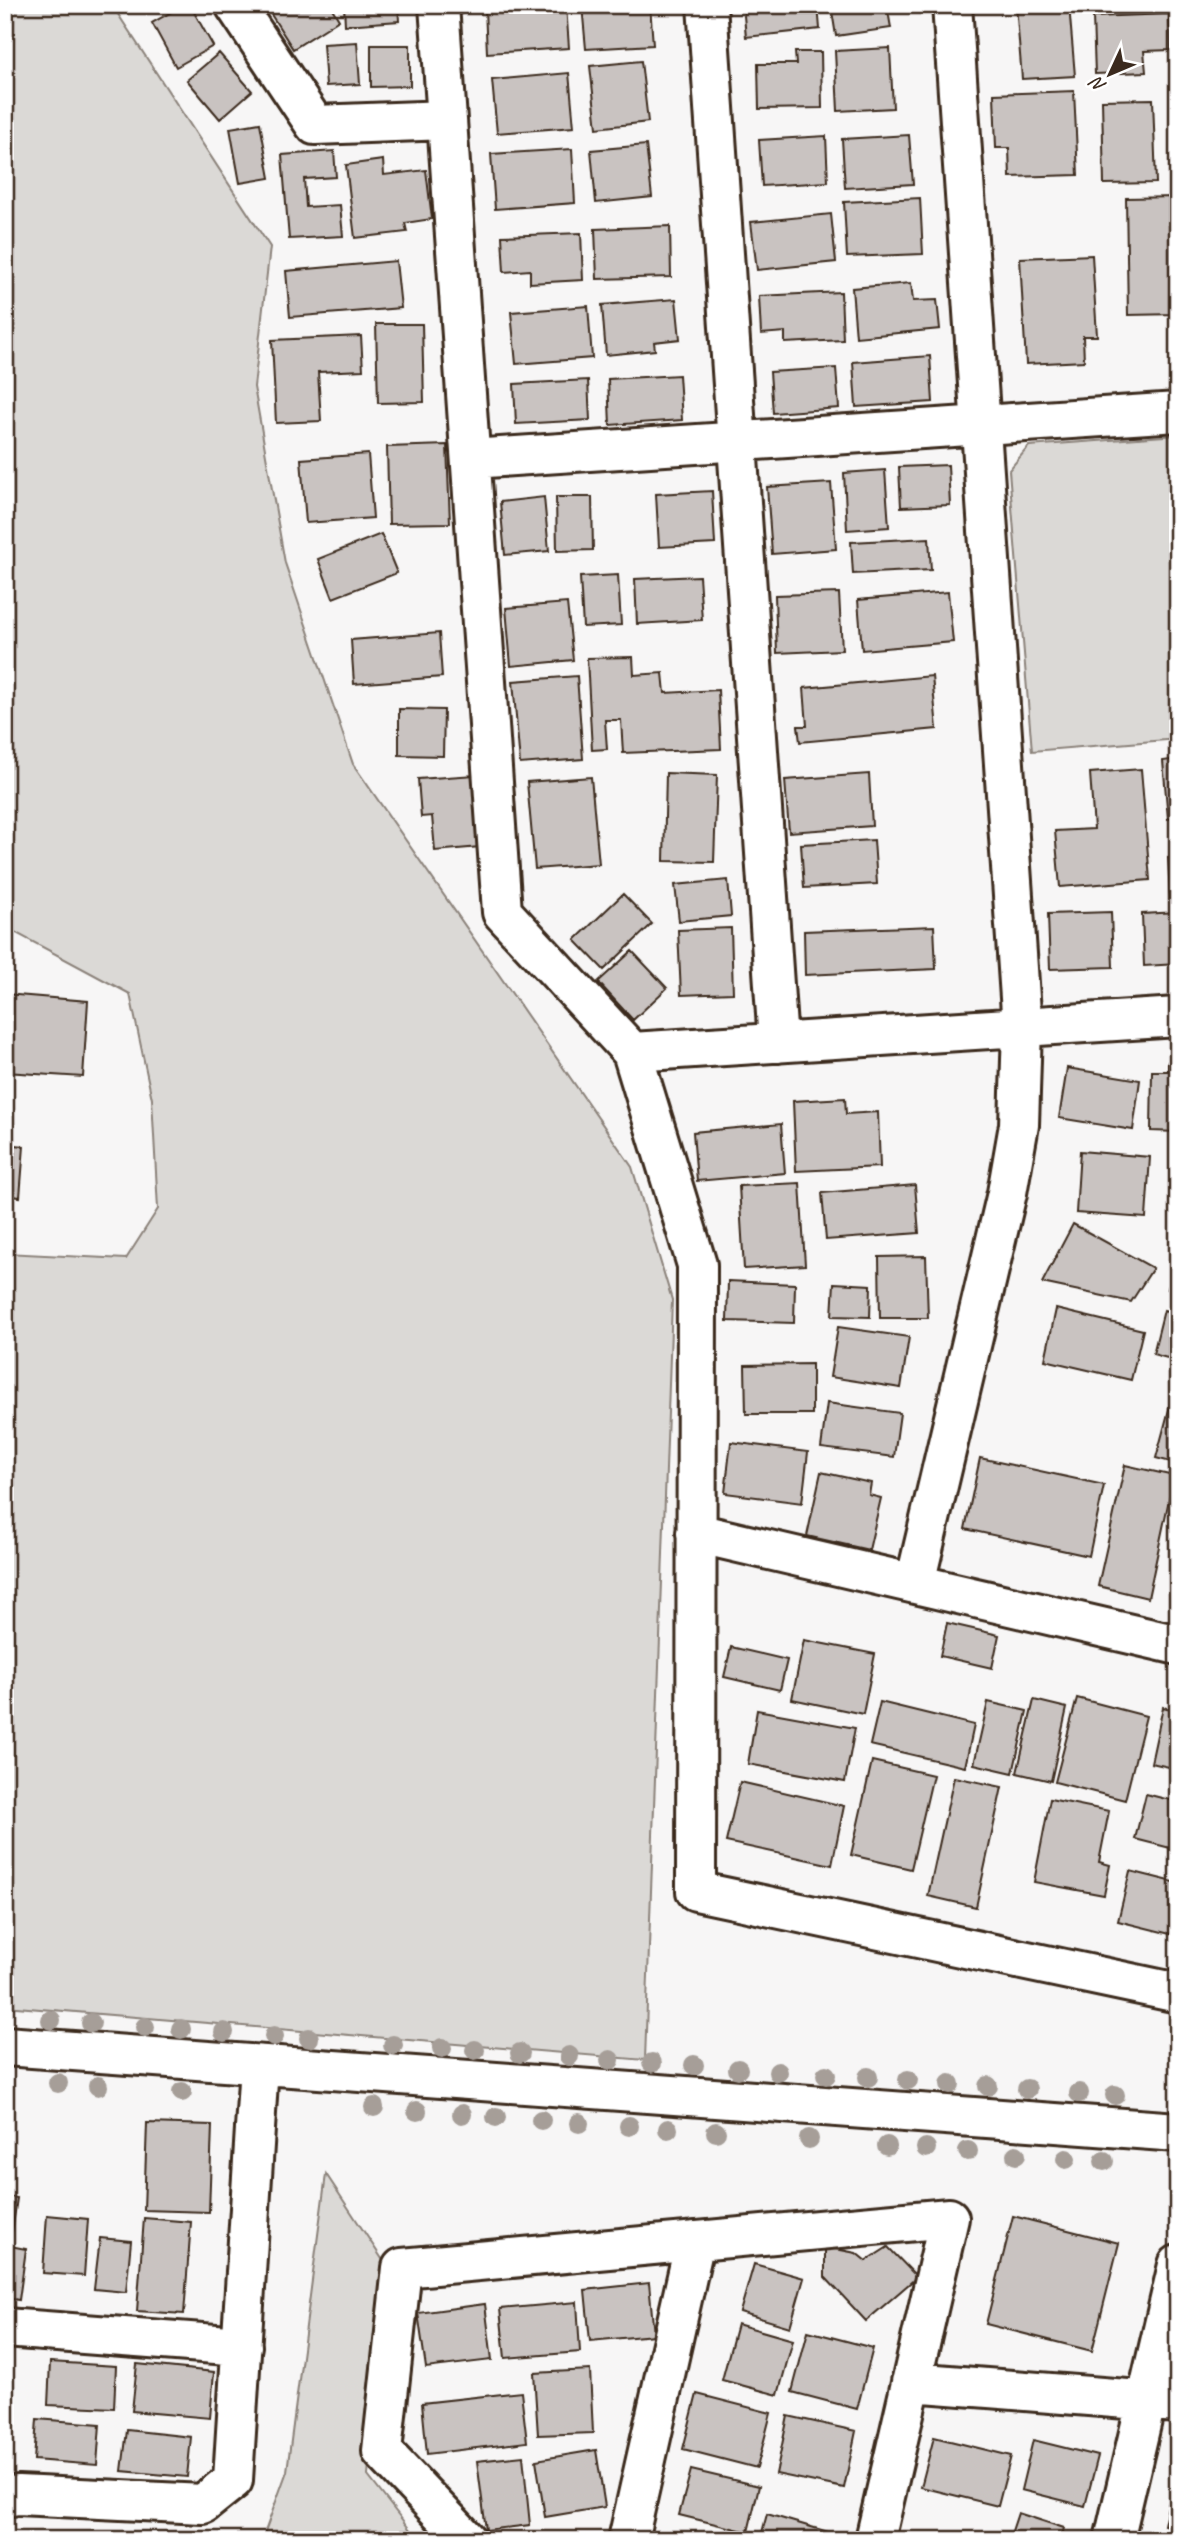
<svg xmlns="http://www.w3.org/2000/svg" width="1183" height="2545" viewBox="0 0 1183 2545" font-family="Caveat,sans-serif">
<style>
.green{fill:#dbd9d6;stroke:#8b827a;stroke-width:2}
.building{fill:#c9c3c1;stroke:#3b2a1e;stroke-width:2}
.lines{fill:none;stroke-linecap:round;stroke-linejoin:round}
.minor-casing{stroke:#3b2a1e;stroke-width:44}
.minor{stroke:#fff;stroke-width:38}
.tree{fill:#a69e98}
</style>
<rect width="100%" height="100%" fill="#f7f6f6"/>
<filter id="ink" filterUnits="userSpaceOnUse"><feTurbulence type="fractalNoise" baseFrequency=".0143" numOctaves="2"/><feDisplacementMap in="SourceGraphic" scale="14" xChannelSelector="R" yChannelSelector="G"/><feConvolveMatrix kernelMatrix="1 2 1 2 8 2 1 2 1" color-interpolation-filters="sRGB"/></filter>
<g filter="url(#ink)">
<!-- green -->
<path class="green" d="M5,5H112L270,247L254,387L285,563L353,764L632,1167L672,1300L645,2060L5,2006V1253L126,1259L158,1209L152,1099L130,994L5,927Z
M1178,435V739L1032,751L1009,470L1029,446Z
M326,2174L384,2262L368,2476L418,2540H262L287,2471Z"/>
<!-- building -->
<path class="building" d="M184,5H190L213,46L176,67L152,23Z
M265,5H330L339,20L293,49Z
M344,5H398L399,21L345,25Z
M566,5L569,48L487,53L485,9Z
M582,5H650L653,45L586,49Z
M743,5H818L820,29L746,37Z
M831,5H887L891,28L836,36Z
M1016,5H1069L1075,76L1022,79Z
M1169,14L1171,50L1144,51L1146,72L1095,74L1093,17Z
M357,42L360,84L326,86L323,44Z
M371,45H410V86L371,87Z
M890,48L893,108L838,111L835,51Z
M795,52H821L822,108L759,109L758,64H796Z
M219,53L252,91L220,119L187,80Z
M641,61L648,122L597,128L590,66Z
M569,73L574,127L497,133L492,80Z
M1074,91L1078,175L1010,177L1009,148H996L994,94Z
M1153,99L1156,183L1104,184L1102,100Z
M260,123L270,178L240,183L230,128Z
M909,135L913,184L845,188L842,139Z
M826,136L828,182L762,186L759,140Z
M646,145L652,197L596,203L591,150Z
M572,149L575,203L495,209L491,154Z
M334,151L336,177L304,179L306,207L340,205L343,236L289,239L282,155Z
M383,160L384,175L426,170L432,219L405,223L407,232L355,238L346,165Z
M1175,197L1178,314L1128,315L1126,198Z
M920,198L923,254L847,257L844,202Z
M831,214L836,262L757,270L751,222Z
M670,226L671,277L597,279L595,229Z
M581,233L583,280L530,283V270L504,272L502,236Z
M1092,255L1097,336H1083L1084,361L1026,364L1020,258Z
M396,261L401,308L290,317L286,271Z
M911,283L913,301L937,300L940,329L856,337L852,288Z
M841,292L843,340L785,343V332L761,334L759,296Z
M676,299L680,339L654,342L655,350L606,355L602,305Z
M588,306L592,358L516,364L511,312Z
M376,324H422L424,402L378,403Z
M361,336L363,370L318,372L321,421L276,423L272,340Z
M930,356L933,402L856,407L853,362Z
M836,368L839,408L773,413L770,372Z
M679,375L682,420L610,425L608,379Z
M588,380L590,420L516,424L514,384Z
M447,445L450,523L389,524L387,447Z
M368,454L373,518L306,523L301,459Z
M948,465L950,505L901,507L899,467Z
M885,470L889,527L847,530L844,473Z
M831,483L836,549L772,554L767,487Z
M712,491L715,544L659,547L656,494Z
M544,497L549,551L505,555L500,502Z
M556,497H592L593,550L557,551Z
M381,534L397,573L333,598L318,559Z
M929,538L931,570L853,574L851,542Z
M618,575L621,625L583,627L580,577Z
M699,576L702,620L637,624L635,579Z
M948,592L953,642L862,650L858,600Z
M839,593L842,650L777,653L775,595Z
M567,603L573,660L511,666L506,608Z
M439,633L442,677L354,684L351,640Z
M633,657L634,675L663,673L665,693L718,690L721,749L623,753L621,720H605L607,749L592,750L587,658Z
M577,676L583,759L520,764L513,681Z
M932,676L937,729L800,742L798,726H807L804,688Z
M399,709L444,710L443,756L399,755Z
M1178,759V818L1168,819L1163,761Z
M1141,769L1150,880L1060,887L1055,831L1094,829L1090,773Z
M666,773L717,775L714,862L664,861Z
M869,774L872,826L789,832L785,780Z
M475,775L480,847L435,851L432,816L421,817L418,779Z
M591,777L599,864L535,869L527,782Z
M874,840L877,884L804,888L801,844Z
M1178,857V896L1170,897L1168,858Z
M728,880L731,916L679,921L675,885Z
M623,894L652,924L604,970L575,940Z
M1111,912L1113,967L1050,969L1048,914Z
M1178,912V964L1144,966L1142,914Z
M934,926L936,969L805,975L804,931Z
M731,928L733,993L681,995L678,930Z
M632,951L667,988L633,1020L598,982Z
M5,994L88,1001L83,1077L5,1072Z
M1168,1062H1178V1132L1151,1131L1152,1071H1168Z
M1067,1068L1140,1080L1133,1130L1059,1118Z
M845,1098L846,1114L878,1112L880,1167L796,1171L793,1101Z
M781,1124L785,1173L697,1181L693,1132Z
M5,1144L24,1146L20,1197L5,1195Z
M1080,1151L1150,1157L1146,1218L1076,1213Z
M800,1183L805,1265L744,1269L739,1186Z
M915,1185L919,1233L826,1240L822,1193Z
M1073,1224L1153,1268L1131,1302L1042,1283Z
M1178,1248V1292L1168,1289Z
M926,1256L928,1318H880L879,1257Z
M728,1281L795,1284L794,1323L727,1321Z
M834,1283L871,1285L870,1317L832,1316Z
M1056,1309L1143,1330L1131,1380L1045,1360Z
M1164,1310L1178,1314V1361L1153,1354Z
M838,1327L909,1337L901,1388L830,1377Z
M812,1364V1414H746L745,1365Z
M1171,1402L1178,1404V1464L1156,1458Z
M827,1403L900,1413L894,1457L821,1448Z
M731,1442L808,1452L802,1503L725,1493Z
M980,1458L1104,1485L1089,1556L965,1529Z
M1125,1465L1174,1476L1148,1598L1098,1586Z
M821,1472L871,1483L869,1495L881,1498L869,1550L807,1536Z
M947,1623L999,1635L992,1668L940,1656Z
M804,1640L875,1654L863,1714L792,1699Z
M731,1647L787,1660L780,1690L724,1677Z
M1077,1698L1146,1716L1125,1800L1055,1782Z
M1034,1700L1067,1708L1051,1781L1017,1773Z
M880,1702L974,1725L965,1767L870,1745Z
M988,1702L1027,1711L1013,1773L974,1764Z
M1163,1707L1178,1711V1769L1151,1763Z
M757,1710L855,1728L845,1782L748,1764Z
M872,1761L933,1775L911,1869L851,1855Z
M954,1777L1002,1787L976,1907L928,1896Z
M740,1782L844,1806L832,1865L726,1842Z
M1146,1794L1178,1802V1850L1135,1839Z
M1050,1799L1109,1811L1099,1862L1110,1865L1104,1895L1034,1882Z
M1130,1871L1178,1883V1936L1118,1921Z
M147,2123L212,2125L209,2212L144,2210Z
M5,2196L17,2198L10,2246L26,2249L19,2300L5,2298Z
M47,2215L88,2219L84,2276L43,2273Z
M1013,2216L1119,2243L1092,2351L986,2324Z
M144,2218L191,2222L184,2314L137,2311Z
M100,2238L131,2241L126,2292L94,2289Z
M825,2247L856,2253L866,2261L888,2247L917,2277L866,2321L825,2277Z
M754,2264L804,2278L790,2327L740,2312Z
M649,2283L654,2335L590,2341L585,2290Z
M577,2302L580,2352L505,2358L500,2309Z
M485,2304L492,2360L426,2368L418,2313Z
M737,2324L793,2340L778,2395L722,2380Z
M808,2331L873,2348L857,2409L792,2392Z
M50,2362L116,2366L114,2408L48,2405Z
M137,2364L214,2372L210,2418L132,2411Z
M590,2370L593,2433L538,2435L534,2373Z
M521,2392L527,2442L427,2454L422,2403Z
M697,2394L771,2413L757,2468L683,2449Z
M788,2416L856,2431L844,2488L776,2474Z
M37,2419L100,2424L97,2465L34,2460Z
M127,2430L191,2437L187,2477L122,2471Z
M934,2437L1011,2456L998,2506L921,2487Z
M1033,2440L1098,2456L1085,2506L1021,2490Z
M596,2450L605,2507L545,2517L536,2460Z
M523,2456L530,2525L486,2530L477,2461Z
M1178,2460V2528L1164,2525Z
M691,2470L759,2486L748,2532L679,2515Z
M1018,2513L1064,2528L1061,2540H1009Z
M767,2514L835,2534L833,2540H760Z"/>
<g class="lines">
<defs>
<path id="minor" d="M235,5L315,125L447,120
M439,5L502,912L632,1052L697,1265L696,1891L1178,1993
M707,5L778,1043
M471,459L1178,412
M632,1052L1178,1017
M696,1533L1178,1645
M915,1583L1007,1193L1019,1125L1022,1027L952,5
M5,2046L1178,2132
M5,2328L242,2346
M911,2382L1178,2403
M5,2497L18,2495L203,2504L233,2480L259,2065
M467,2540L382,2451L402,2268L949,2218L875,2540
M628,2540L695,2241
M1114,2540L1178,2265"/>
</defs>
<!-- minor casing -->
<use href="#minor" class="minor-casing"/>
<!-- minor -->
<use href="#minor" class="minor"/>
</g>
<!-- trees -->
<g class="tree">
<circle cx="51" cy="2020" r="10"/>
<circle cx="91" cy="2023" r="10"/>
<circle cx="145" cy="2027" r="10"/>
<circle cx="181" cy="2029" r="10"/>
<circle cx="224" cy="2032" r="10"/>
<circle cx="274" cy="2036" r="10"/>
<circle cx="309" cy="2038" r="10"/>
<circle cx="393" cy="2045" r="10"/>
<circle cx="442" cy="2048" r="10"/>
<circle cx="475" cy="2050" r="10"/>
<circle cx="520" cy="2053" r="10"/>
<circle cx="569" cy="2056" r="10"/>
<circle cx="610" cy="2060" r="10"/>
<circle cx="652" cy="2063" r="10"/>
<circle cx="694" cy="2065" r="10"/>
<circle cx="738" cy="2069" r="10"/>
<circle cx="778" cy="2072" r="10"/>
<circle cx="826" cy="2075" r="10"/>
<circle cx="868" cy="2077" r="10"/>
<circle cx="908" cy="2080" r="10"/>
<circle cx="58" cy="2083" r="10"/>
<circle cx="950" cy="2084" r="10"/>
<circle cx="98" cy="2086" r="10"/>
<circle cx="988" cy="2086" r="10"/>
<circle cx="1027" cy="2089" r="10"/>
<circle cx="182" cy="2092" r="10"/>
<circle cx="1079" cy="2093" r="10"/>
<circle cx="1115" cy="2095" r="10"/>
<circle cx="374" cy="2107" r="10"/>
<circle cx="417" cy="2111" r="10"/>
<circle cx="462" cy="2114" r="10"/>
<circle cx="496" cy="2117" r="10"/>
<circle cx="541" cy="2120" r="10"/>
<circle cx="579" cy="2123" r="10"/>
<circle cx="629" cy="2126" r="10"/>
<circle cx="668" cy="2129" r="10"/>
<circle cx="716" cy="2132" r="10"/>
<circle cx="809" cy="2139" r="10"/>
<circle cx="887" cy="2146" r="10"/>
<circle cx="926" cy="2148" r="10"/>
<circle cx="968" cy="2151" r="10"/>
<circle cx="1016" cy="2155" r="10"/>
<circle cx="1066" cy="2159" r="10"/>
<circle cx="1104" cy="2161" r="10"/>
</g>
</g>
<!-- margin -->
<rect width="1183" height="2545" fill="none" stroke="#fff" stroke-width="28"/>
<rect x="14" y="14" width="1155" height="2517" fill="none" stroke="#3b2a1e" stroke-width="2.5" filter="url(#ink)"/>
<!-- north arrow -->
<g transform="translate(1110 74) rotate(226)" stroke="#ffffff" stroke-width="5" paint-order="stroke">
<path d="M0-5L12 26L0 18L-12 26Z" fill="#3b2a1e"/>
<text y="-10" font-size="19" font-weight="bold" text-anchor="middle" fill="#3b2a1e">N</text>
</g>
</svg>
